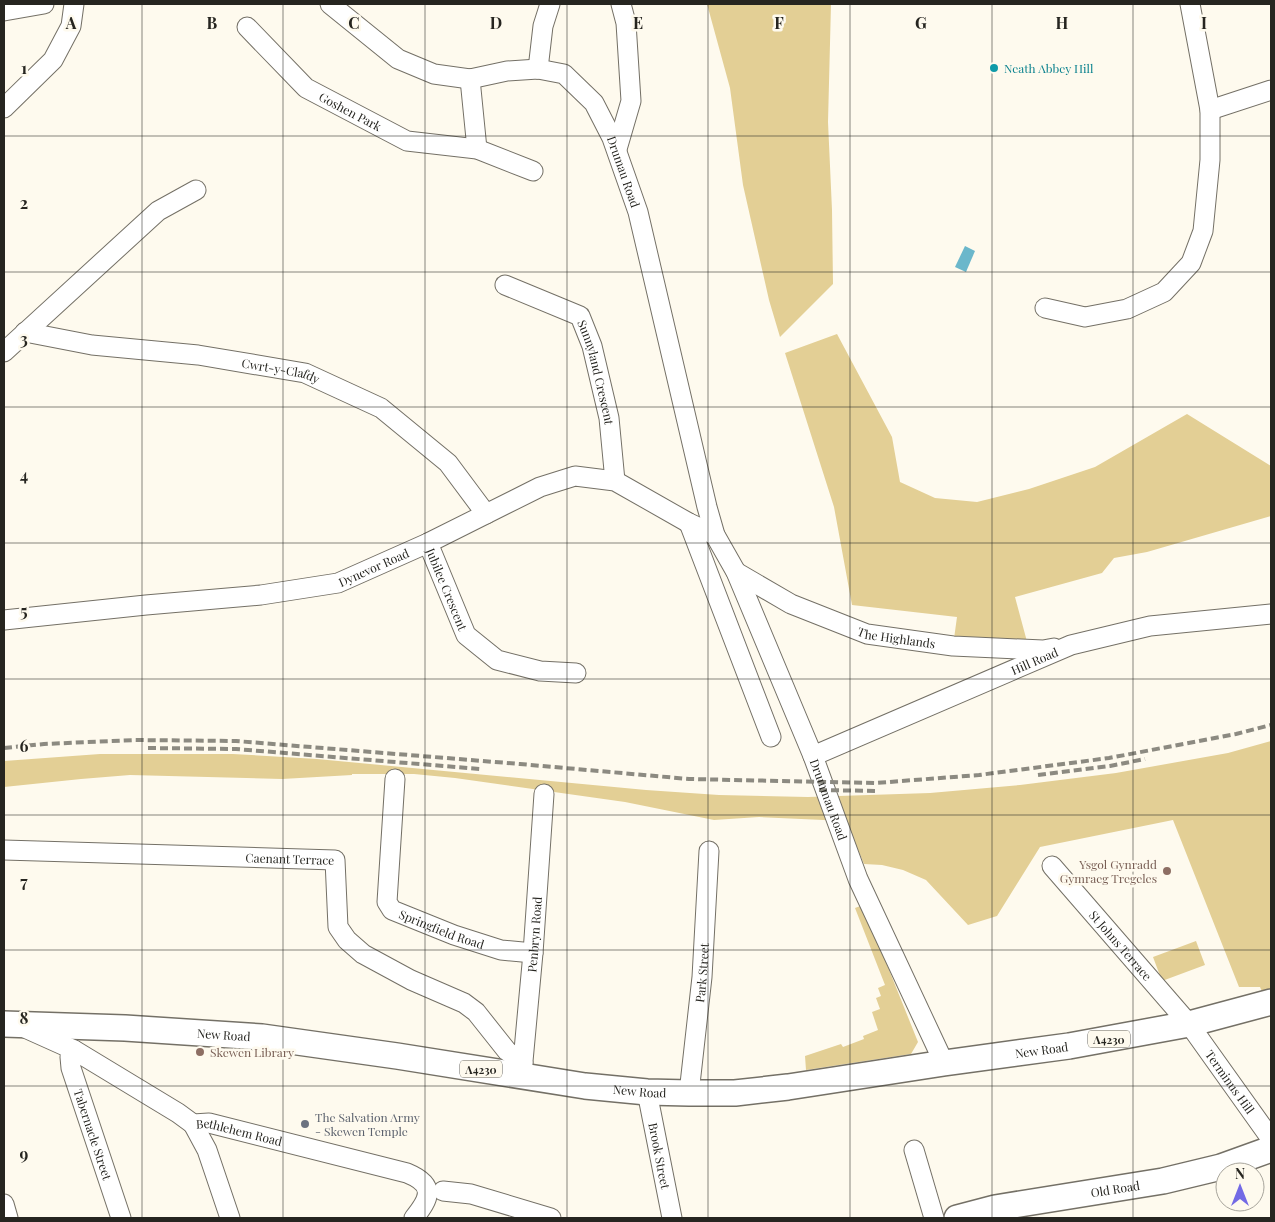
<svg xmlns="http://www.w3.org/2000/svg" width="1275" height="1222" viewBox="0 0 1275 1222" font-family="'Playfair Display',serif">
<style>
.green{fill:#e3cf95}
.water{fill:#6bb7cb}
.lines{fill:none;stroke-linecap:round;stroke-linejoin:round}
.minor-casing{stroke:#747066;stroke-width:21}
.major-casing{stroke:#747066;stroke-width:28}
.minor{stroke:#fff;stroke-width:19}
.major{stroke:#fff;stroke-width:25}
.rail{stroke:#8c8a81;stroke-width:4;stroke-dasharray:8 4;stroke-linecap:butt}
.grid{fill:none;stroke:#262520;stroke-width:1;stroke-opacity:0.55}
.culture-dot{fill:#0f9aa8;stroke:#fefaee;stroke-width:2}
.education-dot{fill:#8d6e63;stroke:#fefaee;stroke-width:2}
.worship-dot{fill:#6b7280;stroke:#fefaee;stroke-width:2}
.labels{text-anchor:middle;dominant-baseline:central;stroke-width:5;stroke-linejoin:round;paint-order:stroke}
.shield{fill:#fefaee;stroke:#67655e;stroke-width:1}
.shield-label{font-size:11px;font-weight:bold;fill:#262520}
.culture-label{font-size:12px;fill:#0d838f;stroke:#fefaee;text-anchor:start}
.street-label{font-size:12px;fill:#262520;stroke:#fefaee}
.education-label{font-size:12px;fill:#785e54;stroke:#fefaee;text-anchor:end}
.worship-label{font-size:12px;fill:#5b616d;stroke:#fefaee;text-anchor:start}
.grid-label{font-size:16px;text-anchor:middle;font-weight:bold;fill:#262520;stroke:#fefaee;stroke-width:5;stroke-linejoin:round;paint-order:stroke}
</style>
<rect width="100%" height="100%" fill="#fefaee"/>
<!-- green -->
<path class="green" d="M707,4H831L828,122L832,210L833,284L780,337L769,300L743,185L730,88Z
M837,334L892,437L900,482L935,498L977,502L1029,489L1095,467L1187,414L1271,466V516L1147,552L1114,558L1102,573L1015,597L1029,649L953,646L957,617L852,605L834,507L785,353Z
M1271,741V991L1263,994L1260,987H1239L1173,820L1040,847L997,916L968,925L926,880L903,870L882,865L864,864L846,821L759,817L714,820L625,802L455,778L414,774H352V775L282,779L130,775L81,779L4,787V761L100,754H233L317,759L646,790L719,795L808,797L930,793L1020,785L1116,773L1228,753Z
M863,905L918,1042L911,1054L806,1070L805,1056L841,1044L843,1047L864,1039L863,1036L878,1030L872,1012L880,1009L876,998L881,996L878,988L885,985L855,908Z
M1196,941L1205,965L1162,981L1153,957Z"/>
<!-- water -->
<path class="water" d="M965,246L975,251L966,272L955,267Z"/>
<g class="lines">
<defs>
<g id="minor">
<path id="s1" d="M330,4L398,59L434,74L470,79L507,71L538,69L564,74L594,103L612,138L638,212L707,507L715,535L736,572L813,756L858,879L944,1063"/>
<path d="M4,11L44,4"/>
<path id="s2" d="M247,27L306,88L407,141L477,149L533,171"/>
<path d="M538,69L543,26L550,4"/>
<path d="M470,79L477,149"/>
<path d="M4,108L53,60L71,26L74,4"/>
<path d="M1210,110L1271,90"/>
<path d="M617,149L631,101L626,23L621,4"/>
<path id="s3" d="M505,285L580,316L592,346L609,418L615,481"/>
<path d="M1045,308L1085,317L1127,309L1164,292L1191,263L1203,231L1210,160V110L1190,4"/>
<path id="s4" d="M25,332L92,345L198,355L305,373L381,408L448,463L486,514"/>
<path d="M4,352L158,211L196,190"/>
<path d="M689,523L771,737"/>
<path id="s5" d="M428,543L466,635L497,660L540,671L576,673"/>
<path id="s6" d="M736,572L791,604L867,634L953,646L1043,650L1054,648"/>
<path id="s7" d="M4,620L146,605L261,595L338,583L428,543L540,487L575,476L615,481L689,523L715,535"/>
<path id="s8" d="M813,756L1071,645L1150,626L1271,614"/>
<path id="s9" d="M395,779L387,902L392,910L454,935L501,950L533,953"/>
<path id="s10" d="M4,850L335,860L338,927L347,940L363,954L411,980L464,1003L476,1012L507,1051L523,1063"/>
<path id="s11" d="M1052,866L1189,1024L1271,1139"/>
<path id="s12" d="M25,1028L74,1050L178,1113L193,1124L209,1123L407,1173C436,1185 430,1198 414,1218"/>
<path id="s13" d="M74,1050L70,1057L71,1068L121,1218"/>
<path id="s14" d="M522,1072L533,953L544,794"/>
<path id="s15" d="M647,1092L672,1218"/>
<path id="s16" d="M689,1093L702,977L709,851"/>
<path d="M193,1124L207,1150L230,1218"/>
<path d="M914,1150L934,1218"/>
<path d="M443,1191L471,1194L551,1218"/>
<path d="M4,1204L8,1218"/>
</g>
<g id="major">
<path id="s17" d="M4,1024L125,1028L262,1037L397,1056L585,1086L647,1092L689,1093H735L788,1087L944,1063L1069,1046L1189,1024L1271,1002"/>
<path id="s18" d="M957,1218L995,1208L1163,1181L1221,1167L1271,1149"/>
</g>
</defs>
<!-- minor casing -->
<use href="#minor" class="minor-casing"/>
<!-- major casing -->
<use href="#major" class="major-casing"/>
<!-- minor -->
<use href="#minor" class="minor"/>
<!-- major -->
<use href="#major" class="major"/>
<!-- rail -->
<path class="rail" d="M4,748L44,744L135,740L236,741L520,764L689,779L876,783L979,775L1109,758L1236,734L1271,725
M148,748L236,749L480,769
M1038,775L1110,766L1145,759
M819,790L877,791"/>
</g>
<!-- grid -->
<path class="grid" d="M142,4V1218M283,4V1218M425,4V1218M567,4V1218M708,4V1218M850,4V1218M992,4V1218M1133,4V1218M4,136H1271M4,272H1271M4,407H1271M4,543H1271M4,679H1271M4,815H1271M4,950H1271M4,1086H1271"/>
<!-- markers -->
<circle class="culture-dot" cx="994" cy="68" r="5"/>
<g class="education-dot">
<circle cx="1167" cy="871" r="5"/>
<circle cx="200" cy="1052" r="5"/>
</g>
<circle class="worship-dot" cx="305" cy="1124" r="5"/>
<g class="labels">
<!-- shield labels -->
<g class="shield">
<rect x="1088" y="1030.5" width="42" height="17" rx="4"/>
<rect x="460" y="1060.5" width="42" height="17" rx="4"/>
</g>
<g class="shield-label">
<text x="1109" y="1039">A4230</text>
<text x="481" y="1069">A4230</text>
</g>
<!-- culture labels -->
<g class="culture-label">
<text x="1004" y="68">Neath Abbey Hill</text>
</g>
<!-- street labels -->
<g class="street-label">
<text stroke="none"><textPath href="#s2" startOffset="135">Goshen Park</textPath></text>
<text stroke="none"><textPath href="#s1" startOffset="375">Drumau Road</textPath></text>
<text stroke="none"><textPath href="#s4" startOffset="259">Cwrt-y-Clafdy</textPath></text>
<text stroke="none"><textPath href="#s3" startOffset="140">Sunnyland Crescent</textPath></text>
<text stroke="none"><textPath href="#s7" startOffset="375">Dynevor Road</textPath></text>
<text stroke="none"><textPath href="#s5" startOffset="50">Jubilee Crescent</textPath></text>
<text stroke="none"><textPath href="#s6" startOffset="175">The Highlands</textPath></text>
<text stroke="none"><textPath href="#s8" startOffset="241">Hill Road</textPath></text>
<text stroke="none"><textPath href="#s1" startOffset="1038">Drummau Road</textPath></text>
<text stroke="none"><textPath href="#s10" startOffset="286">Caenant Terrace</textPath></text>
<text stroke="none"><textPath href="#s9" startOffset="186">Springfield Road</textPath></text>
<text stroke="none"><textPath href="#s14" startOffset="138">Penbryn Road</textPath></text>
<text stroke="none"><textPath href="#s11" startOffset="105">St Johns Terrace</textPath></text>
<text stroke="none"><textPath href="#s16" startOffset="121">Park Street</textPath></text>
<text stroke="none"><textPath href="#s17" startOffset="220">New Road</textPath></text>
<text stroke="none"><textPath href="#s17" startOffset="1045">New Road</textPath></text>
<text stroke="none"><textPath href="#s11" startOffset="280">Terminus Hill</textPath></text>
<text stroke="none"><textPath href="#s17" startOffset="640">New Road</textPath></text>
<text stroke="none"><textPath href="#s12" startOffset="241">Bethlehem Road</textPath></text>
<text stroke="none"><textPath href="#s13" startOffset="89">Tabernacle Street</textPath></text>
<text stroke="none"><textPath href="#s15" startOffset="65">Brook Street</textPath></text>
<text stroke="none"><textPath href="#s18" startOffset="161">Old Road</textPath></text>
</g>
<!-- education labels -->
<g class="education-label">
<text x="1157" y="864">Ysgol Gynradd<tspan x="1157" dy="14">Gymraeg Tregeles</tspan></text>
<text x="210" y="1052" text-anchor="start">Skewen Library</text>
</g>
<!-- worship labels -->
<g class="worship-label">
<text x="315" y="1117">The Salvation Army<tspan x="315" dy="14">- Skewen Temple</tspan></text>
</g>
</g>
<g class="grid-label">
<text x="71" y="29">A</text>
<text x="212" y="29">B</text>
<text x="354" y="29">C</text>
<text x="496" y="29">D</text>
<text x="638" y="29">E</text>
<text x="779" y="29">F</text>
<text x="921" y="29">G</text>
<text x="1062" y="29">H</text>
<text x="1204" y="29">I</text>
<text x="24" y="74">1</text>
<text x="24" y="209">2</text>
<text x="24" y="345">3</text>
<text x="24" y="481">4</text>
<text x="24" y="617">5</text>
<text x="24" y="752">6</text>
<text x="24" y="888">7</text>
<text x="24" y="1024">8</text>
<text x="24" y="1160">9</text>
</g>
<!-- border -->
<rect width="1275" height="1222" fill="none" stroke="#262520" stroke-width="10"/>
<!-- north arrow -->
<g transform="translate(1240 1187)"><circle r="24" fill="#fefaee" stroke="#a8a59c"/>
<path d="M0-4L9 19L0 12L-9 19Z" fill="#736ae5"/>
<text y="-8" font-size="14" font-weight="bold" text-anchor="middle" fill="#262520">N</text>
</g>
</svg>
